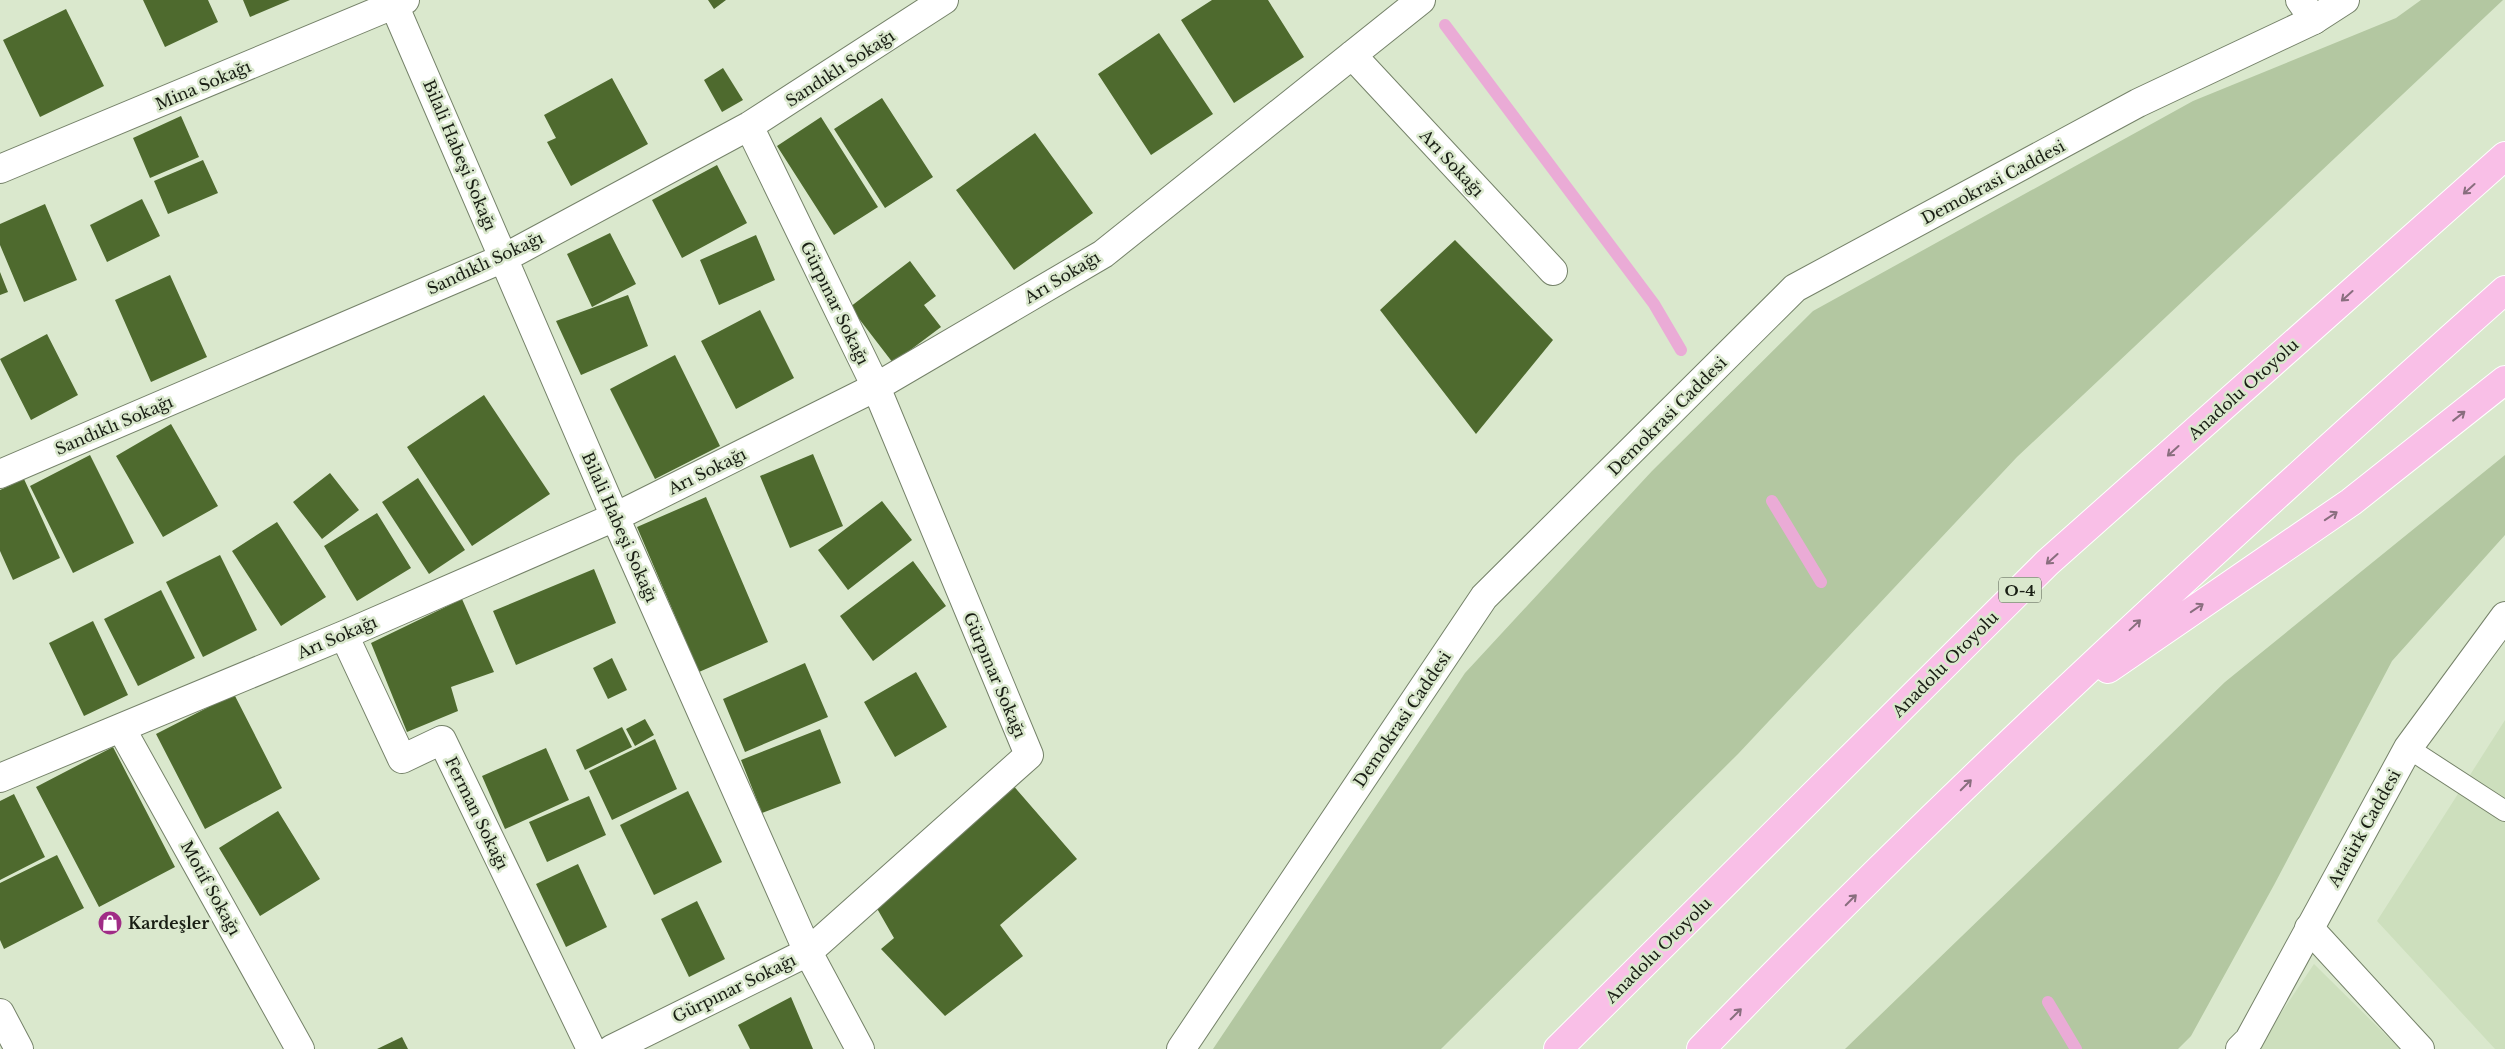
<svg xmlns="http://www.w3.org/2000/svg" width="2505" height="1049" viewBox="0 0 2505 1049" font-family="'Libre Baskerville',serif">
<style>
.built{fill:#cddfbd}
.green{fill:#b3c7a1}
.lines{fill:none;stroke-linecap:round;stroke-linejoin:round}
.stream{stroke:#eaabd6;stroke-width:12}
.building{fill:#4e6a2e}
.service-casing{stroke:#758269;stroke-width:22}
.minor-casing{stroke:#758269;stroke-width:30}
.tertiary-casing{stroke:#758269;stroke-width:30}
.motorway-casing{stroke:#fff;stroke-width:30}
.service{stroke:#fff;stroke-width:20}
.minor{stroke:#fff;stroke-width:28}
.tertiary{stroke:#fff;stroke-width:28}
.motorway{stroke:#f9bfe7;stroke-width:28}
.oneway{stroke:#896e7e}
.labels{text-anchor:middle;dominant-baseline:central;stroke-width:5;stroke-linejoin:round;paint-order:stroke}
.shield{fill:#dae8cd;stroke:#535b4c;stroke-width:1}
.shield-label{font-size:15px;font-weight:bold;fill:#191e14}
.street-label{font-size:16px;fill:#191e14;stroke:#dae8cd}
.poi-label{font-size:16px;font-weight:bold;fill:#191e14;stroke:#dae8cd;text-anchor:start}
</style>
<rect width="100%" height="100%" fill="#dae8cd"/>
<!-- built -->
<path class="built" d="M2505,720V1049H2495L2377,921Z
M2314,964L2400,1049H2257Z"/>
<!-- green -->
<path class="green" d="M2421,0H2503L2017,457L1738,754L1441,1049H1213L1465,673L1652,471L1813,311L2193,101L2396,18Z
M2505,455V535L2392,661L2274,885L2191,1036L2178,1049H1845L2225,682Z"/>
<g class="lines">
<!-- stream -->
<path class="stream" d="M1445,25L1654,304L1681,350
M1772,501L1821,582
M2048,1002L2076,1049"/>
</g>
<!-- building -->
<path class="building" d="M143,0H208L218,22L165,47Z
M243,0H290L250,17Z
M708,0H726L714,9Z
M1212,0H1268L1304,57L1234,103L1181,20Z
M66,9L104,86L40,117L3,40Z
M1159,33L1213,114L1151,155L1098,74Z
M723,68L743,100L722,112L704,80Z
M612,78L648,144L571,186L547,142L556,138L544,115Z
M882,98L933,177L885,208L834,129Z
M181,116L199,157L150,178L133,138Z
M821,117L878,207L834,235L777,146Z
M1035,133L1093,213L1014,270L956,190Z
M203,160L218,193L168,214L154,181Z
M717,165L747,223L682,258L652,200Z
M142,199L160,236L107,262L90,225Z
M45,204L77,280L24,302L0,245V224Z
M610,233L636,284L592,307L567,254Z
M756,235L775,280L719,305L700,260Z
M1455,240L1553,340L1476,434L1380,310Z
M910,261L936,296L924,305L941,327L893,363L850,307Z
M0,272L8,292L0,295Z
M170,275L207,357L151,382L115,300Z
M628,295L648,346L581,375L556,321Z
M760,310L794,378L736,409L701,341Z
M47,334L78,395L31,420L0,359Z
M675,355L720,446L655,479L610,389Z
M484,395L550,494L472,546L407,447Z
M171,424L218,506L163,537L116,456Z
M813,454L843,526L790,548L760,476Z
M90,455L134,543L73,573L30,486Z
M330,473L359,510L322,539L293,502Z
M418,478L465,550L429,574L382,502Z
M24,479L60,558L13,580L0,551V490Z
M706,497L768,642L699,672L637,527Z
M882,501L912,540L848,590L818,550Z
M377,513L411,568L357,601L324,546Z
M277,522L326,597L281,626L232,551Z
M220,555L257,630L203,657L166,582Z
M913,561L946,606L873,661L840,616Z
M594,569L616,623L516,665L493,611Z
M161,590L195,658L138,686L104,619Z
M462,599L494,672L451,687L458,711L407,732L371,643Z
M93,621L128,695L84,716L49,643Z
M612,658L627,690L608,699L593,668Z
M805,663L828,717L745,752L723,699Z
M916,672L947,727L895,757L864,702Z
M234,694L282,788L205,829L156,734Z
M645,719L654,735L635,746L626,729Z
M622,727L632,747L585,770L576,750Z
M820,729L841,783L762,813L741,760Z
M655,739L677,789L612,820L589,771Z
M113,747L175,867L99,907L36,787Z
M546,748L569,800L505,829L482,776Z
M1011,783L1077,859L1000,925L1023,956L945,1016L881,949L894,938L875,905Z
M688,791L722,862L654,895L620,825Z
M14,794L45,857L0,880V801Z
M589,796L606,835L547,862L529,822Z
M278,811L320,879L260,916L219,848Z
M57,855L84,908L4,949L0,940V883Z
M578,864L607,927L566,947L536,884Z
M697,901L725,959L689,977L661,919Z
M791,997L813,1049H750L738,1025Z
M402,1037L408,1049H377Z"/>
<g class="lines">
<defs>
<path id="service" d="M2408,748L2505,811"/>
<path id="minor" d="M392,0L615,517L808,952L860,1049
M2300,0L2314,20
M1352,55L1553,271
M0,169L405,0
M0,474L504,258L749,126L944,0
M344,635L402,759L442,740L591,1049
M121,728L300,1049
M0,778L344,635L615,517L876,387L1103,254L1421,0
M2309,928L2420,1049
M612,1049L808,952L1029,755L876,387L749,126"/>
<path id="tertiary" d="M0,1013L19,1049
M1181,1049L1484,597L1795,288L2138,103L2314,20L2345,0
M2240,1049L2249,1040L2408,748L2505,616"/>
<path id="motorway" d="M2108,669L2351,502L2505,380
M1558,1049L2047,563L2505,156
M1701,1049C1957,784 2230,535 2505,290"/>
</defs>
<!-- service casing -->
<use href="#service" class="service-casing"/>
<!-- minor casing -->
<use href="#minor" class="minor-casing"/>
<!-- tertiary casing -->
<use href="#tertiary" class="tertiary-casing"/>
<!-- motorway casing -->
<use href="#motorway" class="motorway-casing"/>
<!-- service -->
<use href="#service" class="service"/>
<!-- minor -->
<use href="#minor" class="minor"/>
<!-- tertiary -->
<use href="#tertiary" class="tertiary"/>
<!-- motorway -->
<use href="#motorway" class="motorway"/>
</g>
<!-- one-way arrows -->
<defs><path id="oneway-shaft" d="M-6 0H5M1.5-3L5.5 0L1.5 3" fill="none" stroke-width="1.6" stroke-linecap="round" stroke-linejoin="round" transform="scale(1.25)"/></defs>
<g class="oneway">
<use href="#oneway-shaft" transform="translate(2469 189) rotate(138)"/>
<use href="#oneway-shaft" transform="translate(2347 296) rotate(138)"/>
<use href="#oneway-shaft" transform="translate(2459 416) rotate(-38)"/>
<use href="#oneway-shaft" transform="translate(2173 451) rotate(138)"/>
<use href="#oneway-shaft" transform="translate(2331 516) rotate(-34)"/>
<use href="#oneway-shaft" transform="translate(2052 559) rotate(138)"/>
<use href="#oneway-shaft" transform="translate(2197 608) rotate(-34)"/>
<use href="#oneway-shaft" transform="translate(2135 625) rotate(-43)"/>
<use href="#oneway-shaft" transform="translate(1966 785) rotate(-45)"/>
<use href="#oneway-shaft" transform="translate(1851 900) rotate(-45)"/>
<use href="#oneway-shaft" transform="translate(1736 1014) rotate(-45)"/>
</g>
<!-- icons -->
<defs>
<symbol id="shop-disc" viewBox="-11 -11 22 22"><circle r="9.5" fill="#a02c86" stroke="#dae8cd"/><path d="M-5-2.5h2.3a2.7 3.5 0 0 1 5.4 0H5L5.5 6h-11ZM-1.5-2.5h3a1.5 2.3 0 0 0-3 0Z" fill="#fff"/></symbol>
</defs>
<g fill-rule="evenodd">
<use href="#shop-disc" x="96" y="909" width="28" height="28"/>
</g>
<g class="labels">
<!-- shield labels -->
<rect class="shield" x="1999" y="577.5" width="42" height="25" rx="4"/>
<g class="shield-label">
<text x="2020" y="590">O-4</text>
</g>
<!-- street labels -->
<g class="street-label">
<text transform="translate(840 68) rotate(-33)">Sandıklı Sokağı</text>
<text transform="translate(203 85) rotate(-23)">Mina Sokağı</text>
<text transform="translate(460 155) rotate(67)">Bilali Habeşi Sokağı</text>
<text transform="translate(1452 163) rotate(47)">Arı Sokağı</text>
<text transform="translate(1993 182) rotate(-28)">Demokrasi Caddesi</text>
<text transform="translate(485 263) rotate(-25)">Sandıklı Sokağı</text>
<text transform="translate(1062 277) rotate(-31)">Arı Sokağı</text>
<text transform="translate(835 303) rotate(64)">Gürpınar Sokağı</text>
<text transform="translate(2243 389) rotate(-42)">Anadolu Otoyolu</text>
<text transform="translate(1667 416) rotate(-45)">Demokrasi Caddesi</text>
<text transform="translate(114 425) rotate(-23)">Sandıklı Sokağı</text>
<text transform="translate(707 471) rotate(-26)">Arı Sokağı</text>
<text transform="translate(620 527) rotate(66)">Bilali Habeşi Sokağı</text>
<text transform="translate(337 637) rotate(-23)">Arı Sokağı</text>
<text transform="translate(1945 664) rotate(-45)">Anadolu Otoyolu</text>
<text transform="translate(995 675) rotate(67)">Gürpınar Sokağı</text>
<text transform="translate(1402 719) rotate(-56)">Demokrasi Caddesi</text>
<text transform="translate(477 813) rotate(64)">Ferman Sokağı</text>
<text transform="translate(2364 828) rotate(-61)">Atatürk Caddesi</text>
<text transform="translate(211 888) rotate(61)">Motif Sokağı</text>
<text transform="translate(1658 950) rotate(-45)">Anadolu Otoyolu</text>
<text transform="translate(734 988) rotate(-26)">Gürpınar Sokağı</text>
</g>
<!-- poi labels -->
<g class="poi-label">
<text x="128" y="923">Kardeşler</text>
</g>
</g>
</svg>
